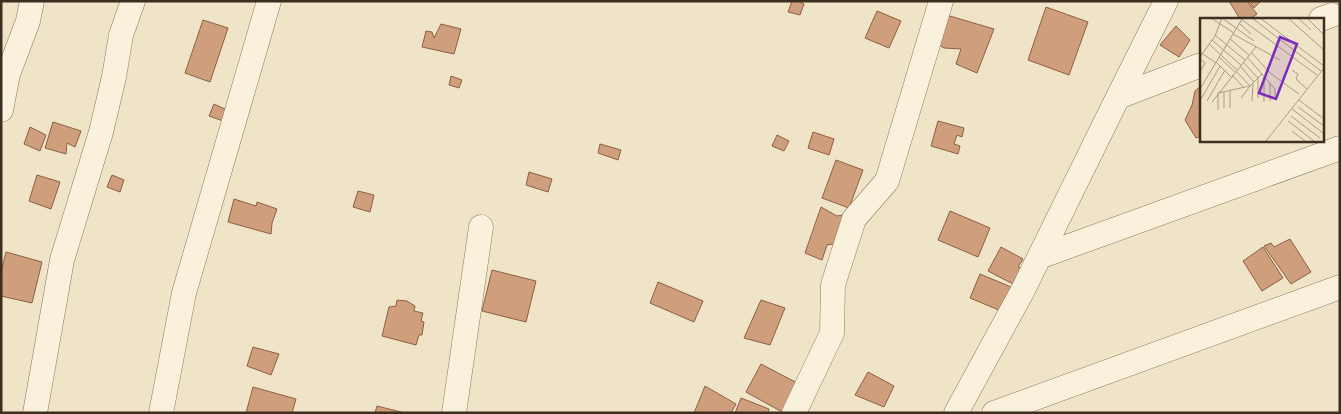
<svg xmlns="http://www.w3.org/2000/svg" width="1341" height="414" viewBox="0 0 1341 414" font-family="Spectral,serif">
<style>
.building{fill:#cf9f7d;stroke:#8d5f41}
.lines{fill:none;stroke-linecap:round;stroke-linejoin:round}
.minor-casing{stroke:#8d765c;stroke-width:25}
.minor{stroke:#faf1dc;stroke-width:24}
.inset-road{fill:none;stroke:#a89b85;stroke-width:1}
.view{fill:#7b2cbf;fill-opacity:0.15;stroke:#7b2cbf;stroke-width:2.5}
.inset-edge{fill:none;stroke:#3d2e20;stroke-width:2.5}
</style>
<rect width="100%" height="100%" fill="#f0e4c8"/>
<!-- building -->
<path class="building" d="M792,1H798L804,4L800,15L788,12Z
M1229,1H1247L1257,14L1250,19H1240Z
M1249,1H1261L1254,8Z
M1046,7L1088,22L1069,75L1028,60Z
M877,11L901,21L889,48L865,38Z
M943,14L994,29L977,73L956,64L961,49L944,48L934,42Z
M203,20L228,28L210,82L185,73Z
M441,24L461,29L454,54L422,47L426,31L432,32L434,38Z
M1176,26L1190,40L1179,57L1160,45Z
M451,76L462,80L459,88L449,85Z
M1201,86V136L1196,138L1185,120L1192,105L1195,91Z
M214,104L227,110L223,121L209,116Z
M938,121L964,128L962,137L957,135L954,144L960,146L958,154L931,146Z
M53,122L81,131L75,147L67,143L66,154L45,148Z
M30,127L46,135L40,151L24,144Z
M813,132L834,139L829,155L808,148Z
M777,135L789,141L784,151L772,146Z
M600,144L621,150L618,160L598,153Z
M836,160L863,170L849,208L822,198Z
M529,172L552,179L548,192L526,185Z
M37,175L60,182L51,209L29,201Z
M112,175L124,180L120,192L107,187Z
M358,191L374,195L370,212L353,207Z
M234,199L256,206L257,202L277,209L272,223L271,234L228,222Z
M821,207L837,216L848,214L838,243L827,245L822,260L805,253Z
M950,211L990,228L978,257L938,240Z
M1290,239L1311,272L1291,284L1264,246L1271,243L1274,247Z
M1001,247L1023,259L1018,267L1023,269L1015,285L988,271Z
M1263,247L1283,278L1262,291L1243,261Z
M6,252L42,262L32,303L1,296V273Z
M492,270L536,281L526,322L482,311Z
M980,274L1011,287L1001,311L970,298Z
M658,282L703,301L694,322L650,303Z
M397,300L407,301L415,306L414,311L423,313L421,321L424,322L422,335H419L416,345L382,336L389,307L396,306Z
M761,300L785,308L770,345L744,338Z
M253,347L279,354L271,375L247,366Z
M761,364L801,385L784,413L746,392Z
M868,372L894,386L884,407L855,395Z
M705,386L736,404L731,413H694Z
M253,387L296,399L292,413H246Z
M741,398L769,409L768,413H735Z
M377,406L405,413H375Z"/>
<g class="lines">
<defs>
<path id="minor" d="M1321,19L1332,15
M1118,97L1166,1
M1,110L8,74L28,21L32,1
M1039,257L1340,148
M35,413L62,260L101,132L114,77L121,35L133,1
M161,413L184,293L269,1
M454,413L481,227
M794,413L832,333L833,285L854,219L887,181L941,1
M956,413L1023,290L1118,97L1201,65
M994,413L1340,287"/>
</defs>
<!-- minor casing -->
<use href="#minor" class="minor-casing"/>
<!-- minor -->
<use href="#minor" class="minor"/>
</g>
<!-- overview -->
<g transform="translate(1200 18)">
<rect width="124" height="124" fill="#f0e4c8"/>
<path class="inset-road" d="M11,0L34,15M22,0L54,23M52,0L121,53M60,0L124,48M88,0L124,32M98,0L111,12M107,0L124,17M41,1L117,57M39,5L51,16M33,16L80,42M15,17L45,42M30,21L49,37M12,22L41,47M9,26L37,52M0,34L16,45M51,34L70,55L99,76M0,39L15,18L22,0M19,39L35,54M47,39L75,71V81M0,41L5,45L0,54M16,44L31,59M43,44L58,60V80M40,48L54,64M92,52L98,56L96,61L107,71M36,53L50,68L41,80M32,57L44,70M0,71L42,1M1,81L20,48M99,82L124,101M7,83L25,52M52,83L53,65M70,83V65M12,84L56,29M64,84V59M98,89L124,108M24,90V74M30,90V73M92,91L123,115M18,92V75L50,68L62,56M91,98L120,120M88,103L114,123M92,113L105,123M66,123L124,50"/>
<path class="view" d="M80,19L97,26L76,81L59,75Z"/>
<rect width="124" height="124" class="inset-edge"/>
</g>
<!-- border -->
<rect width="1341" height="414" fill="none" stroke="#3d2e20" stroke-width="5"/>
</svg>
